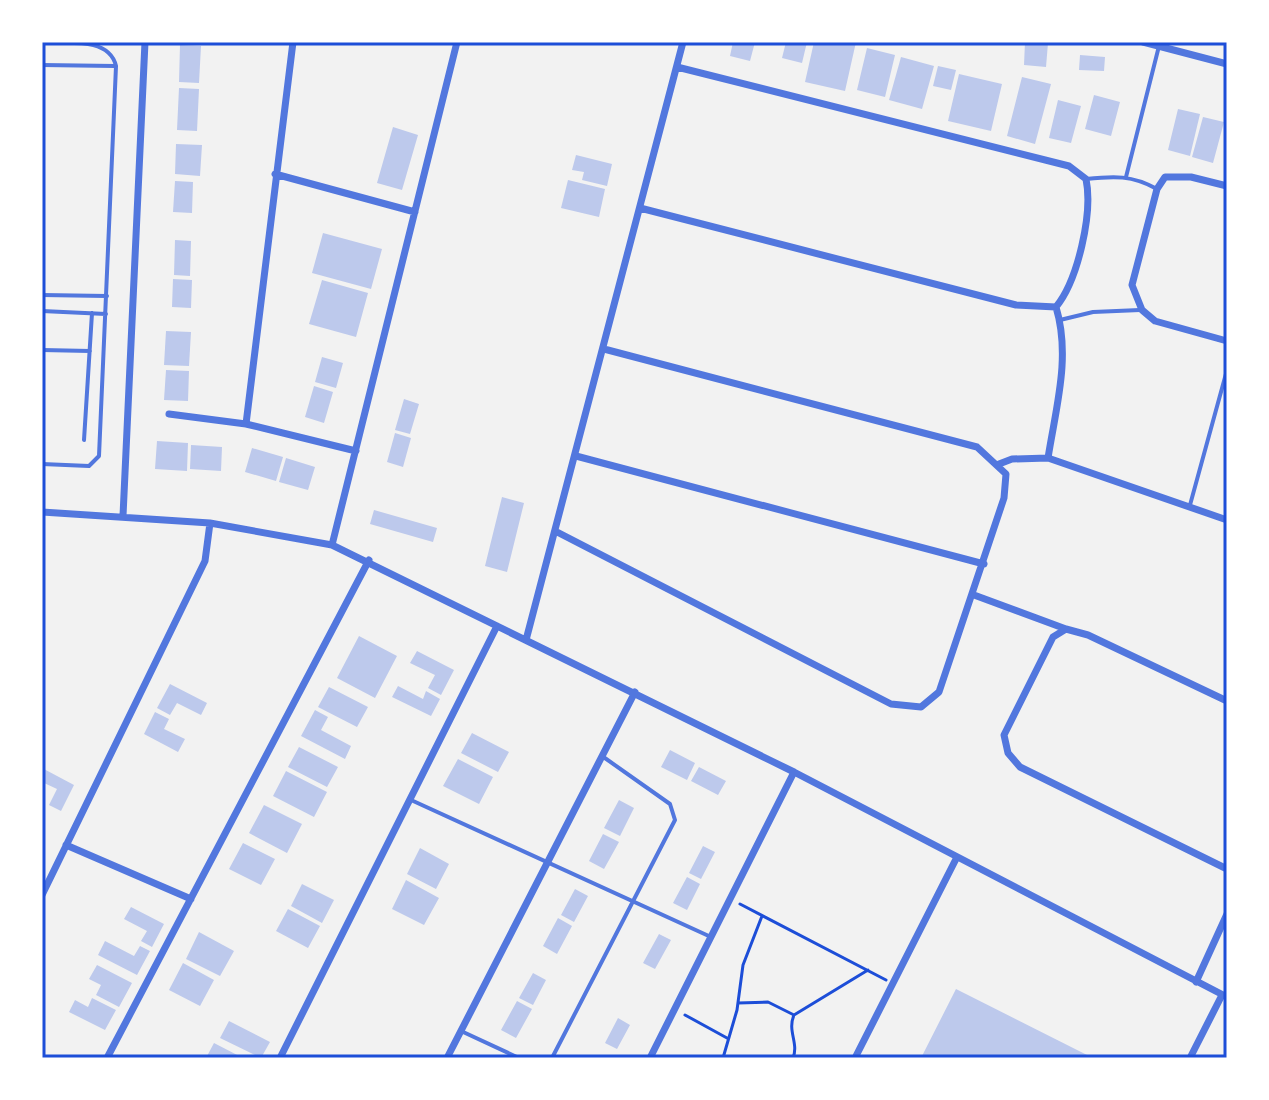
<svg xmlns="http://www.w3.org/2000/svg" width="1269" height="1100" viewBox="0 0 1269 1100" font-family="Georgia,serif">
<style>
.building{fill:#bdc9ec}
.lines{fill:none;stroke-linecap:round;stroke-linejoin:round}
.path{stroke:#1d4ed8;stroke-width:3}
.service{stroke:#5277de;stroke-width:4}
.minor{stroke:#5277de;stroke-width:7}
.neatline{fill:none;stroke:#1d4ed8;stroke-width:3}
</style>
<rect width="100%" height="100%" fill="#f2f2f2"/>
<!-- building -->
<path class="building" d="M733,42H755L750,61L730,56Z
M786,42H807L802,63L782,58Z
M814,42H856L845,91L805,82Z
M1025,42L1048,43L1046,67L1024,65Z
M180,45L201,46L199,83L179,82Z
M867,48L895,55L885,97L857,90Z
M1080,55L1105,57L1104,71L1079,70Z
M901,57L934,66L922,109L889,100Z
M938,66L956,70L951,90L933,86Z
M959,74L1002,84L991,131L948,121Z
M1022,77L1051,84L1035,144L1007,136Z
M179,88L199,89L197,131L177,130Z
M1094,95L1120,102L1111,136L1085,129Z
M1058,100L1081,106L1071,143L1049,138Z
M1178,109L1200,114L1190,156L1168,150Z
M1203,117L1224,122L1213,163L1192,157Z
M393,127L418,135L402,190L377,183Z
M176,144L202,145L200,176L175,174Z
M576,155L612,164L607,186L582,180L584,172L572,170Z
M568,180L605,189L599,217L561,208Z
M175,181L193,182L192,213L173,212Z
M323,233L382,249L371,289L312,273Z
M175,240L191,241L190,276L174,275Z
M173,279L192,280L191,308L172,307Z
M322,280L368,293L356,337L309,324Z
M166,331L191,332L189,366L164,365Z
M322,357L343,363L336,388L315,382Z
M166,370L189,371L188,401L164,400Z
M314,386L333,392L324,423L305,417Z
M404,399L419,404L410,434L395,430Z
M395,433L411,438L403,467L387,462Z
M157,441L188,443L187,471L155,469Z
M191,445L222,447L221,471L190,469Z
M252,448L283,457L276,481L245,472Z
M286,458L315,467L308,490L279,482Z
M502,497L524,503L507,572L485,566Z
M374,510L437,528L433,542L370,524Z
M359,636L397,656L375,698L337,678Z
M417,651L454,670L441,695L428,688L435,675L410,663Z
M170,684L207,703L201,715L177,703L170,715L157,708Z
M398,686L423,699L426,691L440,699L431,716L392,697Z
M329,687L368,707L357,727L318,707Z
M315,710L328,717L321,730L351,746L345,759L301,736Z
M155,712L169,719L164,729L185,739L178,752L144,734Z
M472,733L509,752L498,772L461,753Z
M299,747L338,767L327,787L288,767Z
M670,750L695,763L687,780L661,767Z
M458,759L493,777L479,804L443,786Z
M699,767L726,781L718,795L691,781Z
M42,768L74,785L61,811L49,805L57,789L42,782Z
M286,771L327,792L314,817L273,796Z
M619,800L634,808L620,836L604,828Z
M264,805L302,824L287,853L249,833Z
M603,834L619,842L604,869L589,861Z
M243,843L275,859L261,885L229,869Z
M703,846L715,852L701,879L689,873Z
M420,848L449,864L436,889L407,874Z
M687,877L700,884L687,910L673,903Z
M406,880L439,898L424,925L392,909Z
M302,884L334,900L322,923L291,906Z
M575,889L588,896L574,922L561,915Z
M131,907L164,924L152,947L141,941L147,931L124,919Z
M288,909L320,926L308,948L276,931Z
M558,918L572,926L557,954L543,946Z
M199,932L234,951L220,976L186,959Z
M659,934L671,940L655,969L643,963Z
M105,941L134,956L140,946L150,951L137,975L98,955Z
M183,963L214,980L200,1006L169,990Z
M97,965L132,983L119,1007L96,995L101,985L89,979Z
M533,973L546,980L533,1005L519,998Z
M956,989L1093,1058H921Z
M92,998L116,1010L105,1030L69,1012L75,1000L88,1007Z
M517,1001L532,1009L516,1038L501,1030Z
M618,1018L630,1025L617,1049L605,1043Z
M229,1021L270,1042L261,1058L220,1038Z
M214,1043L243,1058H206Z"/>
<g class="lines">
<!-- path -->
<path class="path" d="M740,904L886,980
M738,1003L768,1002L794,1015
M685,1015L727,1038
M723,1058L737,1010L743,965L762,916
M793,1058C799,1043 787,1031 794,1015L868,970"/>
<!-- service -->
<path class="service" d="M42,43C66,44 109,36 116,66L99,456L89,466L42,464
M42,65L115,66
M1126,177L1159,46
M1086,179C1114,176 1132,175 1157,189
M42,295L107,296
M42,311L106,314
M1060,320L1093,312L1140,310
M42,350L90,351
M84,440L92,313
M1190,505L1227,370
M411,800L711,937
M461,1031L519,1058
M552,1058L675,820L670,804L602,756"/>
<!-- minor -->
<path class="minor" d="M1143,42L1227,64
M275,174L415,212
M1227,186L1191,177H1165L1157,189L1132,285L1142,310L1155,321L1227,341
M640,208L1016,305L1056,307C1078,280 1093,213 1086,179L1069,166L677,67
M169,414L246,424L356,451
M246,424L293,42
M576,456L984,564
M1048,458C1056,407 1071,357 1056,307
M999,464L1012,459L1048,458L1227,520
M42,512L210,523L332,545L794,772L1227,997
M123,516L145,42
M557,532L891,704L921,707L939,692L1004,498L1006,474L977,447L604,349
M332,545L457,42
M974,595L1066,629
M526,640L683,42
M1227,701L1088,635L1066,629L1053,637L1004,735L1008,753L1020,767L1227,869
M66,845L191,899
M42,895L205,561L210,523
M1196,982L1227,914
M107,1058L369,560
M280,1058L497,626
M447,1058L635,692
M650,1058L794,772
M855,1058L957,857
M1190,1058L1222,995"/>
</g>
<!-- border -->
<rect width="1269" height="1100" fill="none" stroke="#ffffff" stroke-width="88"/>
<rect x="44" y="44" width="1181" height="1012" class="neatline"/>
</svg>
